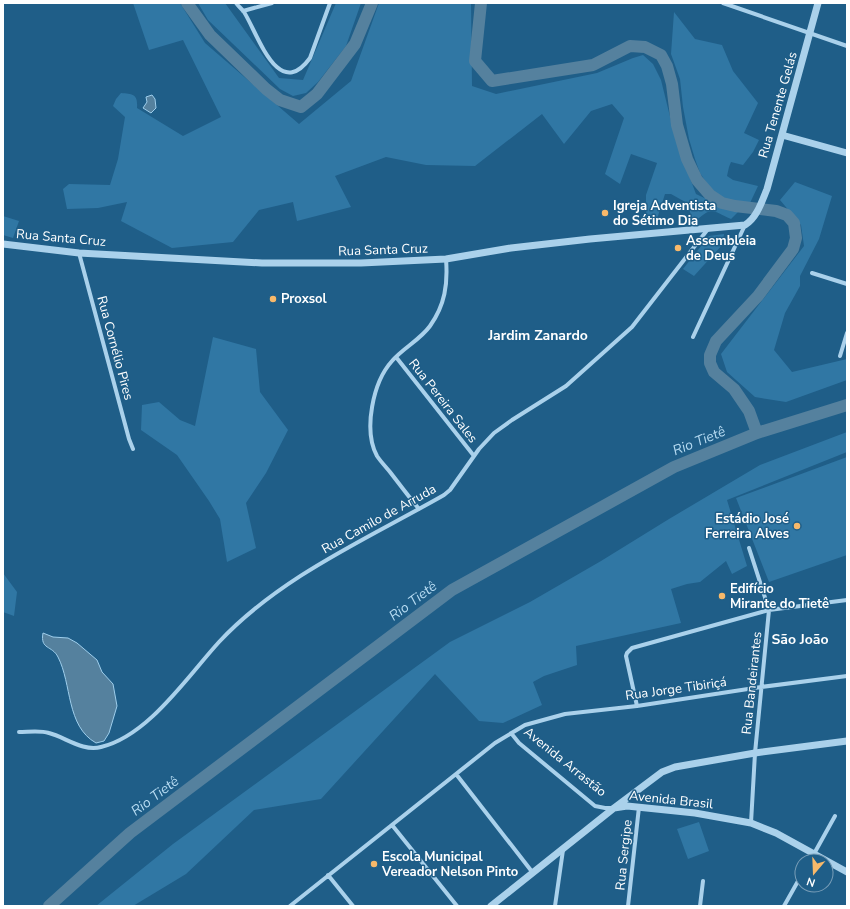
<svg xmlns="http://www.w3.org/2000/svg" width="850" height="909" viewBox="0 0 850 909" font-family="'Nunito Sans',sans-serif">
<style>
.green{fill:#3077a4}
.water{fill:#55819e;stroke:#9eceec}
.lines{fill:none;stroke-linecap:round;stroke-linejoin:round}
.river{stroke:#55819e;stroke-width:12}
.minor{stroke:#aad1eb;stroke-width:4}
.tertiary{stroke:#aad1eb;stroke-width:7}
.poi-dot{fill:#f8b96a;stroke:#1f5e88;stroke-width:1.5}
.labels{text-anchor:middle;dominant-baseline:central;stroke-width:3;stroke-linejoin:round;paint-order:stroke}
.street-label{font-size:13px;fill:#fff;stroke:#1f5e88}
.poi-label{font-size:13px;font-weight:bold;fill:#fff;stroke:#1f5e88;text-anchor:start}
.neighbourhood-label{font-size:14px;font-weight:bold;fill:#fff;stroke:#1f5e88}
.water-label{font-size:14px;font-style:italic;fill:#b6dbf2;stroke:#1f5e88}
</style>
<rect width="100%" height="100%" fill="#1f5e88"/>
<!-- green -->
<path class="green" d="M133,3H180L205,43L299,124L351,81L379,3H471L472,86L496,94L597,73L633,58L643,55L653,64L661,80L676,141L696,194L723,207L740,210L731,219C713,211 712,206 697,220L692,218L687,203L671,194H665L656,222L646,217V195L657,163L631,154L620,184L605,174L624,118L612,104L591,111L564,144L542,114L475,166L426,165L386,157L335,176L351,207L297,221L293,202L259,210L233,242L172,248L121,221L127,202L98,208L67,209L63,189L69,184L110,185L118,159L125,117L113,106L116,99L121,93C133,94 138,94 137,108L183,136L221,117L183,40L149,50Z
M198,3H225L279,78L303,80L336,3H361L346,46L318,82L306,93L293,96L280,89L208,20Z
M674,12L695,39L722,45L733,71L758,103L744,133L759,140L753,152L743,165L731,162L729,167L727,176L733,180L758,186L750,203L724,199L710,188L700,173L695,159L689,139L683,107L680,79L671,54Z
M795,182L832,196L819,239L800,276V286L785,313L774,350L792,372L847,359V380L786,402L755,397L727,372L721,354L804,246L801,225L780,200Z
M3,216L19,221L13,238L3,235Z
M724,234L723,244L694,276L683,269L709,236Z
M213,337L256,349L260,392L288,430L266,473L246,503L256,548L227,562L220,519L209,501L177,455L141,430L142,405L159,402L180,420L195,426Z
M847,432V452L727,500L747,566L732,574L726,561L700,582L687,584L671,589L681,623L576,646L577,665L544,676L533,682L542,705L503,723L479,721L435,674L321,799L254,810L186,874L133,906H96L173,844L450,642L530,602L601,561L669,519L760,465Z
M847,457V555L769,582L736,498Z
M3,573L17,592L14,616L3,612Z
M699,822L709,851L688,859L677,829Z"/>
<!-- water -->
<path class="water" d="M152,95L155,99L156,108L151,113L143,108L147,102L146,97Z
M43,633L53,637L68,638L77,643L97,660L102,672L113,684L117,706L109,733L104,741L96,743C66,726 72,684 58,657C52,645 40,650 43,633Z"/>
<g class="lines">
<!-- river -->
<path class="river" d="M187,3L210,35L266,89L280,100L301,107L317,94L355,44L372,3
M481,3L475,61L492,81L593,65L630,46L645,47L661,55L667,66L672,84L677,125L687,159L697,180L710,195L722,203L735,206L776,211L787,215L794,223L796,238L793,249L758,296L716,341L710,355V363L714,372L734,389L749,411L757,433
M49,906L130,833L452,590L674,467L757,433L847,405"/>
<!-- minor -->
<path class="minor" d="M236,3C238,6 242,9 244,12C258,34 278,102 310,58L330,3
M723,3L847,46
M243,11L272,3
M79,253L129,439L133,449
M812,273L847,284
M693,337L745,225
M840,356L847,333
M396,357L474,456
M419,509C409,497 400,485 390,472C386,467 381,462 377,456C363,430 373,382 392,361C403,348 420,340 430,326C445,305 448,284 446,259
M749,548L769,610L755,753L751,823
M637,706L626,656L627,653L632,648L769,610L847,600
M19,732C28,732 40,730 49,733C65,737 83,752 101,747C148,736 187,677 219,642C281,576 367,539 444,495L450,490L479,449L494,433L512,420L566,386L632,327L708,229
M511,733L519,743L595,806L605,808H613
M456,774L533,873
M392,825L457,906
M810,861L835,816
M328,875L353,906
M290,906L495,743L525,725L565,714L637,706L761,687L847,676
M555,906L563,850
M628,906L639,807
M700,906L703,881
M784,906L802,874"/>
<!-- tertiary -->
<path class="tertiary" d="M782,135L847,153
M3,244L79,253L262,263H361L446,259L511,248L590,239L745,225C757,218 762,201 767,189L818,3
M614,808L662,772L675,767L755,753L847,741
M491,906L614,808L627,806L666,810L695,813L751,823L776,833L847,872"/>
</g>
<!-- markers -->
<g class="poi-dot">
<circle cx="605" cy="213" r="4"/>
<circle cx="678" cy="248" r="4"/>
<circle cx="273" cy="299" r="4"/>
<circle cx="797" cy="526" r="4"/>
<circle cx="722" cy="596" r="4"/>
<circle cx="374" cy="864" r="4"/>
</g>
<g class="labels">
<!-- street labels -->
<g class="street-label">
<text transform="translate(778 105) rotate(-74)">Rua Tenente Gelás</text>
<text transform="translate(61 238) rotate(5)">Rua Santa Cruz</text>
<text transform="translate(383 250) rotate(-2)">Rua Santa Cruz</text>
<text transform="translate(115 348) rotate(75)">Rua Cornélio Pires</text>
<text transform="translate(443 401) rotate(52)">Rua Pereira Sales</text>
<text transform="translate(379 519) rotate(-29)">Rua Camilo de Arruda</text>
<text transform="translate(752 683) rotate(-84)">Rua Bandeirantes</text>
<text transform="translate(676 689) rotate(-8)">Rua Jorge Tibiriçá</text>
<text transform="translate(565 762) rotate(39)">Avenida Arrastão</text>
<text transform="translate(671 800) rotate(6)">Avenida Brasil</text>
<text transform="translate(624 855) rotate(-84)">Rua Sergipe</text>
</g>
<!-- poi labels -->
<g class="poi-label">
<text x="613" y="206">Igreja Adventista<tspan x="613" dy="15">do Sétimo Dia</tspan></text>
<text x="686" y="241">Assembleia<tspan x="686" dy="15">de Deus</tspan></text>
<text x="281" y="299">Proxsol</text>
<text x="789" y="519" text-anchor="end">Estádio José<tspan x="789" dy="15">Ferreira Alves</tspan></text>
<text x="730" y="589">Edifício<tspan x="730" dy="15">Mirante do Tietê</tspan></text>
<text x="382" y="857">Escola Municipal<tspan x="382" dy="15">Vereador Nelson Pinto</tspan></text>
</g>
<!-- neighbourhood labels -->
<g class="neighbourhood-label">
<text x="538" y="335">Jardim Zanardo</text>
<text x="800" y="639">São João</text>
</g>
<!-- water labels -->
<g class="water-label">
<text transform="translate(699 441) rotate(-22)">Rio Tietê</text>
<text transform="translate(413 601) rotate(-37)">Rio Tietê</text>
<text transform="translate(155 796) rotate(-37)">Rio Tietê</text>
</g>
</g>
<!-- border -->
<rect width="850" height="909" fill="none" stroke="#ffffff" stroke-width="8"/>
<!-- north arrow -->
<g transform="translate(814 873) rotate(199)"><circle r="19" fill="#1f5e88" stroke="#799eb8"/>
<path d="M0-3L7 15L0 10L-7 15Z" fill="#f8b96a"/>
<text y="-6" font-size="11" font-weight="bold" text-anchor="middle" fill="#ffffff">N</text>
</g>
</svg>
